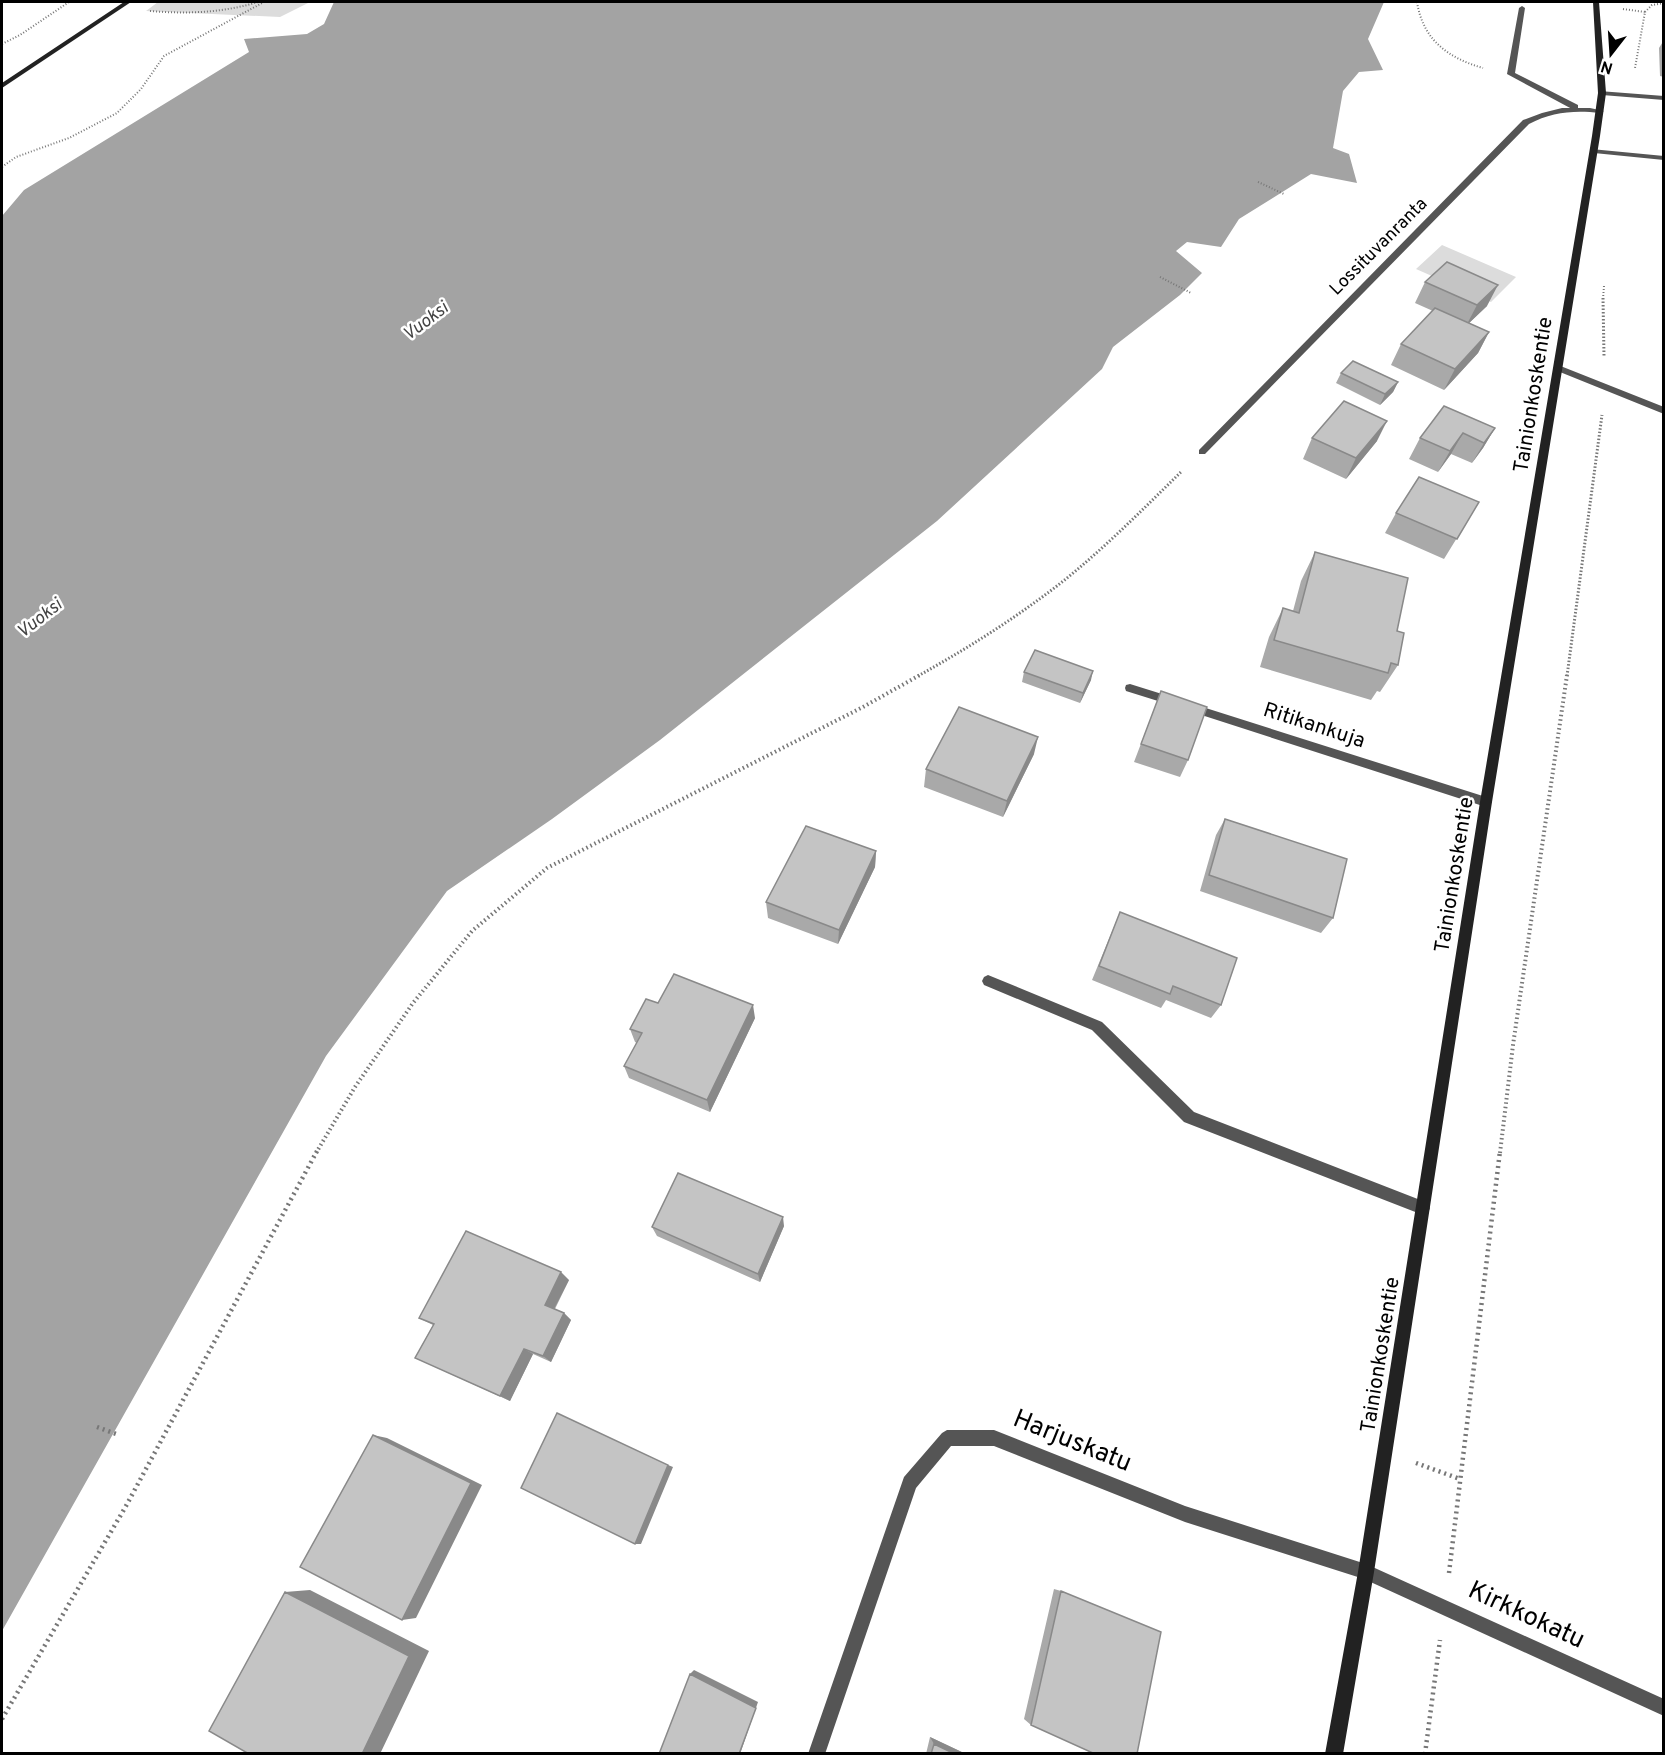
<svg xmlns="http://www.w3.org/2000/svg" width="1665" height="1755" viewBox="0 0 1665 1755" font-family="Overpass,sans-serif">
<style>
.green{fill:#dcdcdc}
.water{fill:#a3a3a3}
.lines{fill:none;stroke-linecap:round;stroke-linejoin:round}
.path-far3{stroke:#777;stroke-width:2;stroke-dasharray:1 2;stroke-linecap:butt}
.path-far2{stroke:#777;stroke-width:3;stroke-dasharray:1.5 2;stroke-linecap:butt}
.path-far1{stroke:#777;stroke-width:4;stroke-dasharray:1.5 3;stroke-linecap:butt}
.path{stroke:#777;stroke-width:4.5;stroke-dasharray:2 4;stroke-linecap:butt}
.lane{fill:#555;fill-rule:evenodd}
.street{fill:#555;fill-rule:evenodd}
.secondary{fill:#222;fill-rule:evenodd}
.wall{fill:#a9a9a9}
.shaded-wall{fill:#898989}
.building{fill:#c4c4c4;stroke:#898989;stroke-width:1.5}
.labels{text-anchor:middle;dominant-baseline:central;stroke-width:5;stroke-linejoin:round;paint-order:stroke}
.far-street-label{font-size:18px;fill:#000;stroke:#fff}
.far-water-label{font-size:18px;font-style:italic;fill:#444;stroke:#fff}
.street-label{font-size:21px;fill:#000;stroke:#fff}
.near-street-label{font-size:26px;fill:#000;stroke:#fff}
</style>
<rect width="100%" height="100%" fill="#fff"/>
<!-- green -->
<path class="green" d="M158,2H310L280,17L146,11Z
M1442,245L1516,277L1491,302L1416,269Z"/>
<!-- water -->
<path class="water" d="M334,2H1384L1368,39L1383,70L1359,72L1343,91L1333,148L1349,154L1357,183L1311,174L1239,219L1221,247L1187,242L1176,251L1202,273L1180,295L1113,347L1102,369L937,521L660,740L552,819L447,891L326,1056L2,1631V216L24,190L249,52L244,39L307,34L324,24Z"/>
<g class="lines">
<!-- path-far3 -->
<path class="path-far3" d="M1417,2C1423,40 1448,58 1483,68
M1623,9L1645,12L1635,68
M150,11C187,14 222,13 258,2
M1645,12L1652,5L1664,3
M2,44L20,35L69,2
M2,167L16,157L69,138L117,113L141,89L164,56L264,2
M1258,182L1284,194
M1160,277L1191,293
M1603,299L1604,286"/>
<!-- path-far2 -->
<path class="path-far2" d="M1603,298L1604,356
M918,676C959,653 1000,628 1038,600C1089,564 1137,515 1182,471
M1567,676L1602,415"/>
<!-- path-far1 -->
<path class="path-far1" d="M316,1153L355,1087L413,1003L472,931L547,868L863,707L920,675
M1500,1153L1513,1045L1567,675"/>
<!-- path -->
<path class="path" d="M97,1427L119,1435
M1416,1463L1460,1479
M1449,1573L1500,1151
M2,1719L126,1506L317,1151
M1425,1754L1440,1640"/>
<!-- lane -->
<path class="lane" d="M1522,6L1525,8L1515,73L1578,105V109H1572L1507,74L1519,8Z
M1599,91L1664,96V100L1602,95L1598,93Z
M1591,149L1664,156V160L1594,153L1590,151Z
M1558,365L1664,407V414L1555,370L1554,368Z
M988,975L1102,1022L1194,1112L1428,1203L1430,1208L1428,1213L1423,1215L1184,1122L1092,1030L984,985L982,981L984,977Z"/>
<!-- street -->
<path class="street" d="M1562,108H1590L1604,111L1600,113C1574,110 1552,112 1529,124L1205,454H1199V450L1523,120L1542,113Z
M1130,684L1178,699L1179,702L1174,706L1126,691L1125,688L1126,685Z
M1190,703L1486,797L1490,799L1492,802L1490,805L1486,807L1186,710L1185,707Z
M947,1430H994L1185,1506L1366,1564L1664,1699V1716L1364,1579L1185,1522L994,1446H951L916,1488L825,1754H808L904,1477L942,1433Z"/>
<!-- secondary -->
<path class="secondary" d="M124,2H131L2,88V83Z
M1593,2H1599L1606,93L1600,136L1492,802L1374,1572L1343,1754H1325L1358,1572L1480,802L1592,136L1598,93Z"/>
</g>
<!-- wall -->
<path class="wall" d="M1664,40V77L1660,76L1659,48Z
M1425,282L1487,306L1469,323L1489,332L1478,353L1444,390L1391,365L1401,344L1433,311L1415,303Z
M1341,373L1398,382L1393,392L1380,405L1336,383Z
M1495,428L1483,448L1472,463L1451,454L1438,472L1409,459L1420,438Z
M1312,438L1377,441L1346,479L1303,459Z
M1479,502L1444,559L1385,533L1396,513Z
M1315,552L1397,631L1398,665L1380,692L1377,691L1371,700L1260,667L1269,637L1283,608L1293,611L1301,581Z
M1024,672L1091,680L1080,703L1022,682Z
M1161,691L1188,760L1180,777L1134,762Z
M1034,754L1003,817L924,787L926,769Z
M1225,819L1333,918L1321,933L1200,891L1216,835Z
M876,851L875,867L838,944L768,918L766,902Z
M1120,912L1221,1005L1211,1018L1166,1000L1161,1008L1092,980Z
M658,1003L755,1018L710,1112L629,1078L624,1066L637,1043L635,1042L630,1029Z
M784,1226L760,1282L657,1236L652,1227Z
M569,1280L555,1309L564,1313L571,1320L551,1362L533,1354L510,1401L415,1358L433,1325L419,1318Z
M1054,1589L1061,1591L1031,1725L1024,1719Z
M930,1737L966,1754H926Z"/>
<!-- shaded-wall -->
<path class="shaded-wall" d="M1498,285L1487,306L1466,326L1477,305Z
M1489,332L1478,353L1444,390L1455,369Z
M1398,382L1393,392L1380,405L1385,394Z
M1387,421L1377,441L1346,479L1356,458Z
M1495,428L1483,448L1472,463L1484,443Z
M1463,433L1451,454L1438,472L1450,451Z
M1093,671L1091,680L1080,703L1083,693Z
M1038,737L1034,754L1003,817L1007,801Z
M876,851L875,867L838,944L839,930Z
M753,1005L755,1018L710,1112L707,1100Z
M783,1217L784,1226L760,1282L758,1274Z
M561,1272L569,1280L553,1311L545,1305Z
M564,1313L571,1320L551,1362L543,1356Z
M524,1349L533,1354L510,1401L500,1396Z
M373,1435L387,1438L482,1485L416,1618L402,1620Z
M668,1465L673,1467L641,1544H635Z
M310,1590L429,1651L380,1754H362L285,1592Z
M694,1670L758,1702L740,1754L690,1674Z
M930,1737L966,1754H955L934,1744Z"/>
<!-- building -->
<path class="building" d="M1447,262L1498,285L1477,305L1425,282Z
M1435,308L1489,332L1455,369L1401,344Z
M1353,361L1398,382L1385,394L1341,373Z
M1344,401L1387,421L1356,458L1312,438Z
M1444,406L1495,428L1484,443L1463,433L1450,451L1420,438Z
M1419,477L1479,502L1457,539L1396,513Z
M1315,552L1408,578L1397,631L1404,633L1398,665L1391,663L1388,673L1274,640L1283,608L1299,613Z
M1035,650L1093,671L1083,693L1024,672Z
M1161,691L1207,707L1188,760L1141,744Z
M959,707L1038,737L1007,801L926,769Z
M1225,819L1347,859L1333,918L1209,875Z
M806,826L876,851L839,930L766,902Z
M1120,912L1237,958L1221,1005L1173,986L1170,994L1099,966Z
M674,974L753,1005L707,1100L624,1066L642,1033L630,1029L646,999L658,1003Z
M678,1173L783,1217L758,1274L652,1227Z
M466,1231L561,1272L545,1305L564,1313L543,1356L524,1349L500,1396L415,1358L434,1324L419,1318Z
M557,1413L668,1465L635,1544L521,1488Z
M373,1435L471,1483L402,1620L300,1567Z
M1061,1591L1161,1632L1137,1754H1095L1031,1725Z
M285,1592L409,1656L362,1754H249L209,1731Z
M690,1674L756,1708L739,1754H659Z
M934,1744L955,1754H931Z"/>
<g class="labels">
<!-- far-street labels -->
<g class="far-street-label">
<text transform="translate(1379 247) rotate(-45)">Lossituvanranta</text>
</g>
<!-- far-water labels -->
<g class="far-water-label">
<text transform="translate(426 322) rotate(-37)">Vuoksi</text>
<text transform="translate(40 619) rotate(-38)">Vuoksi</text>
</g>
<!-- street labels -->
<g class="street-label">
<text transform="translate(1534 395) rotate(-81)">Tainionkoskentie</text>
<text transform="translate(1314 726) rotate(18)">Ritikankuja</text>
<text transform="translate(1455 875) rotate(-81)">Tainionkoskentie</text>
<text transform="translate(1381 1355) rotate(-81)">Tainionkoskentie</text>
</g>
<!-- near-street labels -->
<g class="near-street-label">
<text transform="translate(1072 1442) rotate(22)">Harjuskatu</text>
<text transform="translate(1526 1616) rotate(25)">Kirkkokatu</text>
</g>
</g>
<!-- border -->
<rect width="1665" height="1755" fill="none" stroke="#000000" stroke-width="6"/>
<!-- north arrow -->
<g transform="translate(1611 54) rotate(197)" stroke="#ffffff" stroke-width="4.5" paint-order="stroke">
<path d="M0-4.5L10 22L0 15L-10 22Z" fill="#000000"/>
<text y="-9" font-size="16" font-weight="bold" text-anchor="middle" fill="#000000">N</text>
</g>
</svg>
